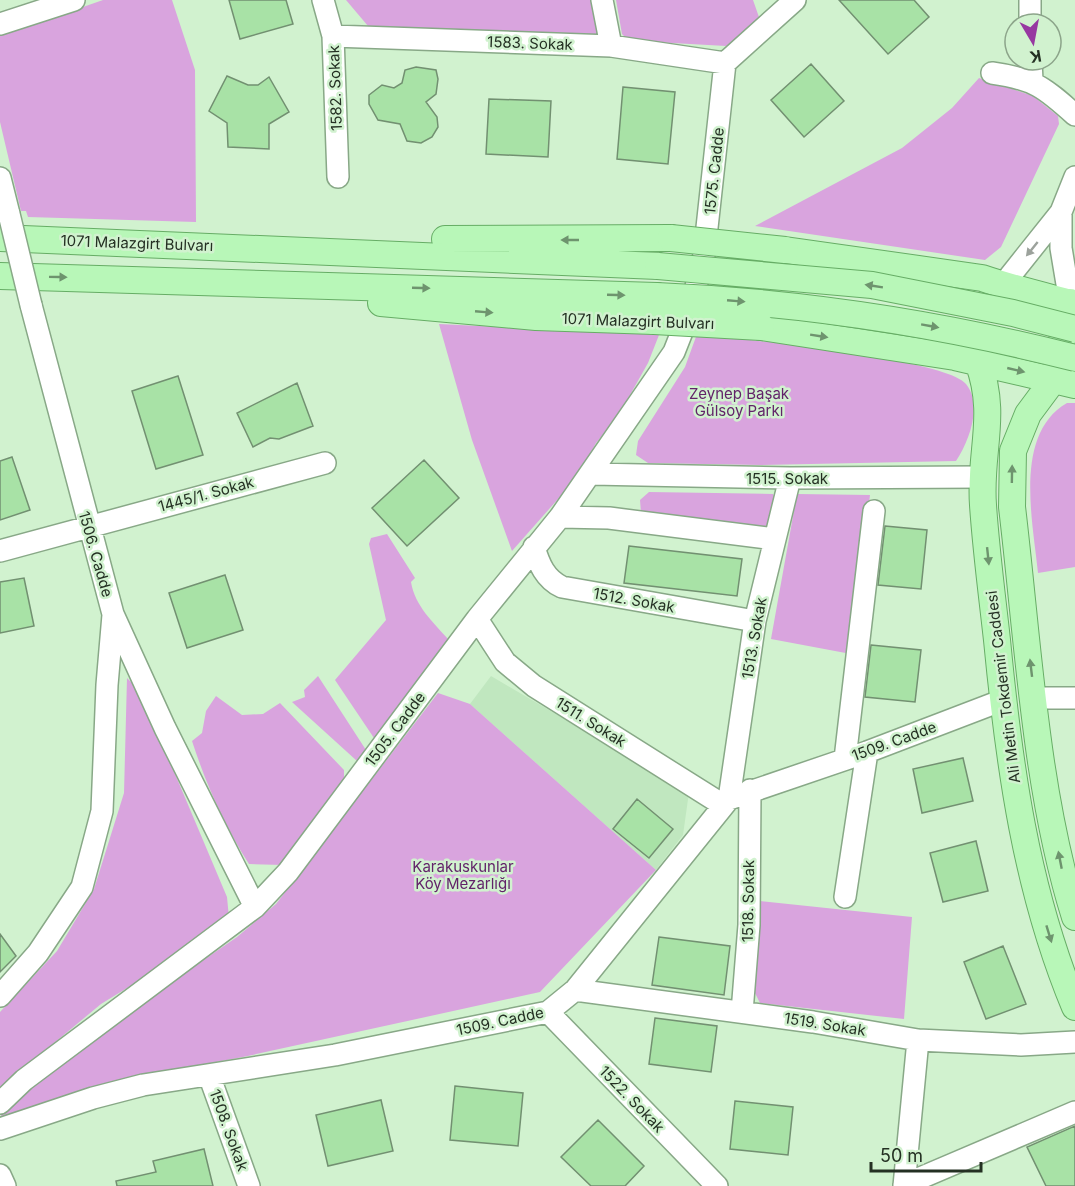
<svg xmlns="http://www.w3.org/2000/svg" width="1075" height="1186" viewBox="0 0 1075 1186" font-family="Inter,sans-serif">
<style>
.built{fill:#c0e7bf}
.green{fill:#d9a4de}
.building{fill:#a8e2a6;stroke:#729071;stroke-width:1.5}
.lines{fill:none;stroke-linecap:round;stroke-linejoin:round}
.minor-casing{stroke:#88a887;stroke-width:24}
.major-casing{stroke:#66ad65;stroke-width:28}
.minor{stroke:#fff;stroke-width:21}
.major{stroke:#b8f7b8;stroke-width:26}
.minor-bridge-casing{stroke:#88a887;stroke-width:24;stroke-linecap:butt}
.major-bridge-casing{stroke:#66ad65;stroke-width:28;stroke-linecap:butt}
.minor-bridge{stroke:#fff;stroke-width:21}
.major-bridge{stroke:#b8f7b8;stroke-width:26}
.oneway{fill:#6e946e}
.oneway2{fill:#9ca29c}
.labels{text-anchor:middle;dominant-baseline:central;stroke-width:5;stroke-linejoin:round;paint-order:stroke}
.street-label{font-size:15px;fill:#243023;stroke:#d1f2cf}
.park-label{font-size:15px;fill:#622369;stroke:#d1f2cf}
</style>
<rect width="100%" height="100%" fill="#d1f2cf"/>
<!-- built -->
<path class="built" d="M491,676L689,792L683,835L656,870L470,704Z"/>
<!-- green -->
<path class="green" d="M103,0H172L195,70L196,222L28,217L26,211H21L0,122V36Z
M346,0H597L603,38L379,29L368,26Z
M616,0H753L760,20L726,46L636,41L627,39L622,34Z
M979,78L1033,96L1058,116L1059,124L1001,247L985,260L755,226L902,148L952,108Z
M439,324L659,335L648,363L617,418L596,443L580,472L558,499L512,551L472,440Z
M697,334C739,339 946,359 966,384C983,405 969,441 956,461L761,465L648,463L636,455L638,441L685,367Z
M1067,403H1075V567L1038,573C1033,522 1013,434 1067,403Z
M649,492L773,494L775,498L767,528L641,513L640,500Z
M797,494L870,495L851,654L771,639Z
M387,534L415,578L411,582C415,606 433,622 448,639L446,649L401,711L374,738L335,680L386,620L369,544L371,538Z
M318,676L366,750L363,759L357,761L292,702L305,697L304,690Z
M127,678L140,691L227,897L229,918L150,974L101,1004L0,1088V1012L57,951L94,889L124,793Z
M438,693L470,704L656,870L540,992L243,1057L124,1079L0,1121L2,1111L115,1021L237,937L276,904Z
M216,696L242,715L263,714L280,703L344,770V778L283,865L249,864C224,825 206,784 192,741L202,733L206,711Z
M760,901L912,917L904,1019L760,1003L753,989Z"/>
<!-- building -->
<path class="building" d="M229,0H286L293,24L240,39Z
M839,0H914L929,17L888,54Z
M811,64L844,101L804,137L771,100Z
M416,67L436,70L438,79L436,94L426,102L437,117L438,127L432,137L421,143L407,141L400,124L378,120L369,104V95L382,85L394,88L402,83L405,70Z
M227,76L248,85H258L269,77L289,112L269,124V149L228,147L227,123L209,111Z
M623,87L675,92L668,164L617,159Z
M489,99L551,101L548,157L486,154Z
M178,376L203,455L156,469L132,391Z
M297,383L313,426L279,439L270,438L253,447L237,413Z
M12,457L30,510L0,520V461Z
M424,460L459,498L407,546L372,508Z
M885,526L927,530L921,589L878,585Z
M629,546L742,559L737,596L624,583Z
M225,575L243,630L187,648L169,593Z
M24,578L34,626L0,633V582Z
M871,645L921,650L915,702L865,697Z
M963,758L973,801L922,813L913,769Z
M637,799L673,829L649,858L613,829Z
M976,841L988,891L943,902L930,853Z
M0,934L16,956L0,972Z
M659,937L730,946L724,995L652,985Z
M1003,946L1026,1004L986,1019L964,962Z
M655,1018L717,1026L711,1072L649,1064Z
M455,1086L523,1093L518,1146L450,1140Z
M381,1100L393,1151L328,1166L316,1115Z
M735,1101L793,1107L788,1155L730,1149Z
M598,1120L644,1166L625,1186H591L561,1157Z
M1075,1126V1186H1046L1027,1147Z
M204,1149L213,1186H117L116,1181L156,1172L153,1161Z"/>
<g class="lines">
<defs>
<path id="minor" d="M323,0L333,36L338,177
M602,0L611,46
M1030,0V24
M0,24L74,0
M333,36L611,46L725,63
M1031,60L1032,81
M725,63L795,0
M992,73C1034,79 1044,87 1075,115
M0,178L9,214
M1061,212V248L1070,302
M1006,287L1010,276L1061,212L1075,177
M31,305L113,614L165,728L255,907
M592,474L790,478L983,477
M560,517L609,518L775,539
M534,547C539,564 545,579 562,587L755,621
M0,551L325,463
M477,619L505,662L534,686L723,805
M1035,698H1075
M845,759L874,511
M729,799L755,621L790,478
M845,897L867,752
M575,990L813,1022L918,1040L1021,1045L1075,1042
M0,996L38,953L82,887L102,811L107,685L113,615
M548,1012L717,1186
M742,1012L749,925L750,790
M209,1075L249,1186
M0,1103L24,1080L255,907L288,872L477,619L560,517L674,352L689,314L704,255L725,63
M0,1129L93,1098L143,1085L335,1055L548,1012L575,990L729,799L867,752L1003,700
M0,1175L5,1186
M904,1185L1075,1112
M904,1186L918,1040"/>
<path id="major" d="M0,238L658,266
M445,239L671,238
M785,250L982,278C1011,288 1045,296 1075,304
M0,276L657,296
M1070,302L1054,379L1028,414L1013,451L1012,507C1028,640 1035,790 1075,917
M381,303L536,317L654,321
M761,327L955,357L1075,385
M978,362C998,415 979,452 983,505C986,550 992,595 997,640C1009,765 1026,890 1075,1007"/>
</defs>
<!-- minor casing -->
<use href="#minor" class="minor-casing"/>
<!-- major casing -->
<use href="#major" class="major-casing"/>
<!-- minor -->
<use href="#minor" class="minor"/>
<!-- major -->
<use href="#major" class="major"/>
<defs>
<path id="minor-bridge" d="M9,214L31,305"/>
<path id="major-bridge" d="M671,238L785,250
M658,266L872,285L1013,313L1075,329
M657,296C798,302 938,323 1075,358
M654,321L761,327"/>
</defs>
<!-- minor-bridge casing -->
<use href="#minor-bridge" class="minor-bridge-casing"/>
<!-- major-bridge casing -->
<use href="#major-bridge" class="major-bridge-casing"/>
<!-- minor-bridge -->
<use href="#minor-bridge" class="minor-bridge"/>
<!-- major-bridge -->
<use href="#major-bridge" class="major-bridge"/>
</g>
<!-- one-way arrows -->
<defs><path id="oneway-solid" d="M-6-.8H1V-3.2L6.5 0L1 3.2V.8H-6Z" transform="scale(1.5)"/></defs>
<g class="oneway">
<use href="#oneway-solid" transform="translate(570 240) rotate(180)"/>
<use href="#oneway-solid" transform="translate(58 277) rotate(1)"/>
<use href="#oneway-solid" transform="translate(874 286) rotate(-171)"/>
<use href="#oneway-solid" transform="translate(421 288) rotate(2)"/>
<use href="#oneway-solid" transform="translate(616 295) rotate(2)"/>
<use href="#oneway-solid" transform="translate(736 301) rotate(5)"/>
<use href="#oneway-solid" transform="translate(484 312) rotate(5)"/>
<use href="#oneway-solid" transform="translate(930 326) rotate(10)"/>
<use href="#oneway-solid" transform="translate(819 336) rotate(9)"/>
<use href="#oneway-solid" transform="translate(1016 370) rotate(13)"/>
<use href="#oneway-solid" transform="translate(1012 474) rotate(-89)"/>
<use href="#oneway-solid" transform="translate(988 556) rotate(84)"/>
<use href="#oneway-solid" transform="translate(1031 668) rotate(-97)"/>
<use href="#oneway-solid" transform="translate(1060 860) rotate(-101)"/>
<use href="#oneway-solid" transform="translate(1049 934) rotate(73)"/>
</g>
<use class="oneway2" href="#oneway-solid" transform="translate(1032 249) rotate(129)"/>
<g class="labels">
<!-- street labels -->
<g class="street-label">
<text transform="translate(530 43) rotate(2)">1583. Sokak</text>
<text transform="translate(335 88) rotate(-92)">1582. Sokak</text>
<text transform="translate(714 171) rotate(-84)">1575. Cadde</text>
<text transform="translate(137 243) rotate(2)">1071 Malazgirt Bulvarı</text>
<text transform="translate(638 321) rotate(2)">1071 Malazgirt Bulvarı</text>
<text x="787" y="478">1515. Sokak</text>
<text transform="translate(206 494) rotate(-15)">1445/1. Sokak</text>
<text transform="translate(96 554) rotate(74)">1506. Cadde</text>
<text transform="translate(634 600) rotate(10)">1512. Sokak</text>
<text transform="translate(754 638) rotate(-80)">1513. Sokak</text>
<text transform="translate(1003 687) rotate(-97)">Ali Metin Tokdemir Caddesi</text>
<text transform="translate(591 722) rotate(32)">1511. Sokak</text>
<text transform="translate(395 729) rotate(-53)">1505. Cadde</text>
<text transform="translate(894 741) rotate(-20)">1509. Cadde</text>
<text transform="translate(748 901) rotate(-89)">1518. Sokak</text>
<text transform="translate(500 1021) rotate(-12)">1509. Cadde</text>
<text transform="translate(825 1024) rotate(9)">1519. Sokak</text>
<text transform="translate(632 1099) rotate(46)">1522. Sokak</text>
<text transform="translate(229 1130) rotate(70)">1508. Sokak</text>
</g>
<!-- park labels -->
<g class="park-label">
<text x="739" y="393">Zeynep Başak<tspan x="739" dy="17">Gülsoy Parkı</tspan></text>
<text x="463" y="866">Karakuskunlar<tspan x="463" dy="17">Köy Mezarlığı</tspan></text>
</g>
</g>
<!-- north arrow -->
<g transform="translate(1033 42) rotate(170)"><circle r="28" fill="#d1f2cf" stroke="#8ca48a" stroke-width="1.5"/>
<path d="M0-4.5L10 22L0 15L-10 22Z" fill="#9738a1"/>
<text y="-9" font-size="16" font-weight="bold" text-anchor="middle" fill="#243023">K</text>
</g>
<!-- scale -->
<path d="M871 1162v9h110v-9" fill="none" stroke="#243023" stroke-width="3"/>
<text x="880" y="1162" font-size="18" fill="#243023" stroke="#d1f2cf" stroke-width="4.5" paint-order="stroke">50 m</text>
</svg>
